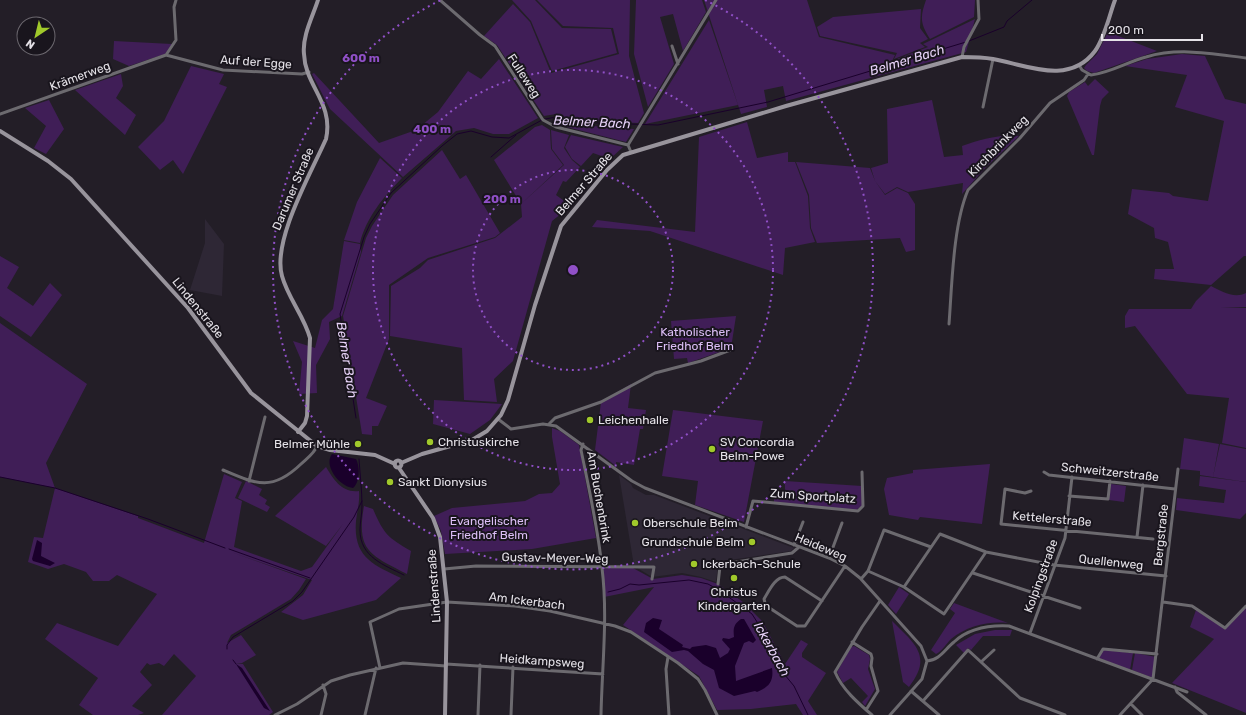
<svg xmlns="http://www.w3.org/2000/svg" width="1246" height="715" viewBox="0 0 1246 715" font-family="Rubik,sans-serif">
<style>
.built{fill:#2e2735}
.green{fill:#401e57}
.water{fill:#1a002b}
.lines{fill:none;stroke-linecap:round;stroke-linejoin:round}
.stream{stroke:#1a002b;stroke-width:1}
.street{stroke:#6c6a6f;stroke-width:3}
.secondary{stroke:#98949c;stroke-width:4}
.ring{fill:none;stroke:#9050c7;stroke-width:2;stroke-dasharray:2 4}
.poi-dot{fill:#a1c92b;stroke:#19151d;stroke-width:1.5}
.labels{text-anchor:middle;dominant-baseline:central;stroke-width:4;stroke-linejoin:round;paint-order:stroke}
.street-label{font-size:12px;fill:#e5e2e8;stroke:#19151d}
.park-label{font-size:12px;fill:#dcbef6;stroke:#19151d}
.poi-label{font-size:12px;fill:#e5e2e8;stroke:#19151d;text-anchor:start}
.water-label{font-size:13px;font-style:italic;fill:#e7d2f8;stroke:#19151d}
.centre{fill:#9050c7;stroke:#19151d;stroke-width:2}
.ring-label{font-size:12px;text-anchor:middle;font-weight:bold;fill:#9050c7;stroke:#19151d;stroke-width:4;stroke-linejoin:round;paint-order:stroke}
</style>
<rect width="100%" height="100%" fill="#231e27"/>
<!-- built -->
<path class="built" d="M205,219L224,244L222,296L190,290L205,243Z
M619,475L631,484L633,488L646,495H654L794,548L791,551L723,561L718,565L716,582L701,577L682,573L652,577L634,566Z"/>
<!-- green -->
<path class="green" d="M512,0H535L562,28L611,29L617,53L552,71L531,21Z
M537,0H630L629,56L644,113L638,123L572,120L556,114L544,116L497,45L484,36L513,4L530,22L551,73L619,54L613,28L563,26Z
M636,0H702L706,12L683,51L673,14L660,17L674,64L648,107L634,54Z
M704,0H807L819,37L895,55L892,61L928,47L923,44L975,19L966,52L786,101L783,86L764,90L767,107L741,114Z
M926,0H975L974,17L930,39C920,23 920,17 926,0Z
M921,9L920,28L928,39L920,43L925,47L894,59L897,53L820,36L817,27L833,17Z
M709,20L738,105L645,124Z
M1108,32L1157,51L1094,73L1087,71L1084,68L1086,65L1097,54Z
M114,41L172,44L165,54L129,66L113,59Z
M1182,54L1205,56L1225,99L1246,104V256H1244L1211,285L1154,279L1155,269H1174L1168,242L1155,238L1154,228L1128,214L1132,189L1169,193L1173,196L1208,201L1224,121L1175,107L1187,75L1125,66L1147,59Z
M499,59L538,118L509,134H493L474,128L456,131L403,177L330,109L312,74L314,73L379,143L416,130L438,112L468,71L481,79Z
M191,66L224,74L219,84L227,87L183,174L173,160L160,170L138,147L164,121Z
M121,74L123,86L116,98L136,115L125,135L75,90Z
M1095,79L1109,92L1102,99L1100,106L1094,155H1092L1067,96L1069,92L1085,82L1088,86Z
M49,100L64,129L46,154L34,148L46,126L25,108Z
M932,100L944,157L963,155L962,146C980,140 999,134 1019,136L986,167L962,194L963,183L908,192L897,187L885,194L875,181L885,195L897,188L908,193L915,204V250L906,252L900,238L817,243L811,228L809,195L796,162L870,168L875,181L871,168L888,163L887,109Z
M747,122L757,158L788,152V162H795L808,196L810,228L815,242L785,248L783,275L650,231L592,227L597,220L695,232L699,137Z
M551,123L634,129L626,142Z
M542,125L550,130L551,149L563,165L521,204L494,160L535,127Z
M551,130L569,135L564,148L572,160L580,167L566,182L563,181L556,195L571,206L552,221L513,361L494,379L497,402L464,400L462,348L390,336L391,286L420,268L428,260L495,238L522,217L521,204L564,165L552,149Z
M571,135L623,147L610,159L593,153L581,166L572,159L565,147Z
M442,150L460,179L466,175L500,233L495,237L428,258L389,285V339L366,398L387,406L378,426H372V435L362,434L343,316L366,238L372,226L393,195Z
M380,158L402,178C384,196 366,218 360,243L344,240L357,202Z
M344,241L360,244L361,252L342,316L329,322L330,339L316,365L317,393L299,394L302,362L293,341L315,348L322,320L333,309Z
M0,256L19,267L7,288L33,306L50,283L62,295L31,337L0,316Z
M1211,286C1221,291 1234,299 1246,293V307L1221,308H1246V448L1222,443L1229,398L1187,394L1135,326L1125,328V316L1129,309H1191L1196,301Z
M736,316L731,348L688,363L687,358L674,359L671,321Z
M0,323L87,384L46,463L55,488L138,516V518L204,543L224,474L242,482L235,498L228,539L235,498L242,501L234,547L301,571L312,567L343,524L326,546L275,516L326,467C334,480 342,493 359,491C360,502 357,511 356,521C353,557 373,565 401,578L376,600L303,620L281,612L303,595L312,580L231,552L306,579L299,590L291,599L231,635L227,643L241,635L256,655L242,663H236L243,664L273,712L269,715H162L196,676L174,654L164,666L159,663L150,665L147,663L140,672L152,685L132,706L144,713L138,715H93L79,705L98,678L45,639L57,623L118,646L157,594L117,575L109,581H93L86,572L64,564L48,569L28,562L34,537L43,538L55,488L0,477Z
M631,384L628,408L646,410L643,429H640L634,465L616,462V466L595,450L601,402Z
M434,400L502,404L490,420L470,434L433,424Z
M673,410L763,421L744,522L695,505L698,481L662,476Z
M552,428L560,431L579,445L596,538L532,549L445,554L441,531L434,516L452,508L525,501L539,494L552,493L560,484L552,437Z
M1184,438L1219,444L1213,477L1200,475V471L1180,469Z
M1220,444L1246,449V482L1213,477Z
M990,464L982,524L920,517L918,520L889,515L884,489L887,478L913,473V470Z
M1200,476L1246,482V513L1240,519L1176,510L1177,498L1224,503L1226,490L1199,486Z
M246,481L262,489L259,495L267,500L265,504L270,507L267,512L238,498Z
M785,481L862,486V506L856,510L774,502V493L785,494Z
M1111,484L1126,486L1124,502L1109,500Z
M364,506L373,509C384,534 387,537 411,551L407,574C370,555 356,551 364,506Z
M602,568H633L653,579L682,575L701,578L718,584L743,602L762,621L785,664L801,640L808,644L802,653V657L826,673L808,701L817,715H803L796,704L751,709L717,710L699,676L623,625L654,587L604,597Z
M899,587L909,594L896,614L888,605Z
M954,603L1008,623C988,621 967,626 951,639C946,644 941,652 936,654L931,650L955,613L950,609Z
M1246,606V713L1172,683L1214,639L1190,627L1196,610L1225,627Z
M892,621C915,644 933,656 909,687L903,682Z
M995,630H1012L1010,636H983L971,650L968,648L964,653L956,645L975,634Z
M854,646L869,655L870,659L868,669L875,689L865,706L862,702L868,696L851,678L843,683L837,672L851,647Z
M1103,650L1133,653L1130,670L1099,658Z
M1135,653L1156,657L1153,678L1132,670Z"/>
<!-- water -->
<path class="water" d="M332,454L356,459C360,466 360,483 353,488C340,487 323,466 332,454Z
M37,540L42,543L41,556L55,563L50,566L33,561L32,559Z
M653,618L662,620L659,629L683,645L682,647L690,649L692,647L706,645L716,648L720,658L728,653L730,649L722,640L723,638L729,639L734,637C733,628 734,624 741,619H744L756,640L753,643L749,641L744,643L735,666L736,681L772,668C774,681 769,687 757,692L755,691L734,696L719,688L714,670L703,664L688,651L684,650L672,652L644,632L646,623Z
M236,664L242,668L270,711L264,708Z"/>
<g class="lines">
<!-- stream -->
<path class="stream" d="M969,41L1004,27L1007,21L1032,0
M545,119L557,117L571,122L658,125L768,102L966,42
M491,157L516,135
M356,418L340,314L364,237L370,224L391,193L442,146L457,134L471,131L492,137L509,138L542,120
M359,459C360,475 362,490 362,506C362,514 360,522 360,530C360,557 384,565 404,575
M0,477L55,488L148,519L225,548
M229,549L310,578
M608,592L620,589L630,584L639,585L689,580L708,584L719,590L752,614L773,647L780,669L794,686L808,715
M227,649V645L233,637L293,601L302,592L354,517L362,501
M233,660L236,664"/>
<!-- street -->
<path class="street" d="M440,0L480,35L495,46L543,120L556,127L628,145
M672,46L678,64
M166,55L223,70L302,74L309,72
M166,55L176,40L174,7L176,0
M962,57L964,47L979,19L978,0
M1079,65L1082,70L1091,75C1110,73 1127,62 1146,57C1179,47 1213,54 1246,58
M983,107L993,59
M0,114L166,55
M631,152L628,145L716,0
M949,324C952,285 953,225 968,190L1020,138L1050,103L1084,80L1088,74
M498,419L511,429L543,424L556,426L632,481L645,488L829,558L845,566L860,578L921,646L927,661L922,679L890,715
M549,424L555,418L601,402L655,373L701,361L733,349
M583,444L581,450C589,489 598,528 602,568C608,616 602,666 601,715
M223,470C256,484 272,492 301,464C306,459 314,454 317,446
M1044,472L1049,475L1175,489
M249,481L265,417
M1031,491L1025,493L1005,489L1001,524L1153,539
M1069,496L1108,499L1110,481
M746,527L753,501L858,511L863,506L862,472
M1137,537L1143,485
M794,545L803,522
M829,558L842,523
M444,569L476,566L654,567L652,579
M868,571L904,587L944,614L986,552
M973,573L1080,608
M861,579L868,571L884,530L931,547
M718,584L720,566L724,564L792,553L799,547
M904,587L940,534L986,552L1054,565L1166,576
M822,601L785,577C775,577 769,591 764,599L765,603L768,607L797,626H805L845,566
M1163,602L1192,606L1225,628L1246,606
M1030,633L1065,538L1072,477
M852,642L871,654L872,658L871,666L878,691L866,710
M668,657L666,669L669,715
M1097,659L1103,649L1157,654
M927,661C940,660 945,649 954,642C969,628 989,625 1009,626L1187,692
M981,662L994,650
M446,664L603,674
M380,668L370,622L399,609L447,602L515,606L550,611L615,626L631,632L678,663L698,679L705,690L717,715
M1175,687L1177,692L1206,715
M911,691L939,715
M923,701L968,650L1020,698L1065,715
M1131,704L1142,715
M275,715L297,704L331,681L350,675L403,663L446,666
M321,715L326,694L323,685
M365,715L376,668
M478,715L480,665
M511,715L513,667
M872,715C858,703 842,689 835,672L862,627L880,601
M1120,715L1153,679L1178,469"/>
<!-- secondary -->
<path class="secondary" d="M0,131L48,161L71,179L188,308L251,393L317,446L330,450L375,455L395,464
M298,432L305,423L307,416L310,338C304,316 288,298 282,276C272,241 311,173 326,139C334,103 305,86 304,54C302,36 313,16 318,0
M394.5 464a3.5 3.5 0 1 1 7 0a3.5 3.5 0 1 1-7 0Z
M401,463L422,454L472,440L487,431L501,415L508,400L535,305L561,226L607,170L623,155L786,106L962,57C973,57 982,57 993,59C1026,65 1069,86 1095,51C1105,37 1109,16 1115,0
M399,468L433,518L440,537L447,602L445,715"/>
</g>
<!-- distance rings -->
<g class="ring">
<circle cx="573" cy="270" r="100"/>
<circle cx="573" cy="270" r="200"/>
<path d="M705 0A300 300 0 1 1 441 0"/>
</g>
<!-- markers -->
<g class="poi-dot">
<circle cx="590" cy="420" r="4"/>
<circle cx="430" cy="442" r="4"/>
<circle cx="358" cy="444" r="4"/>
<circle cx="712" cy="449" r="4"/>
<circle cx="390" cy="482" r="4"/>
<circle cx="635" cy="523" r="4"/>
<circle cx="752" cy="542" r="4"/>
<circle cx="694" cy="564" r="4"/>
<circle cx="734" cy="578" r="4"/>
</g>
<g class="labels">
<!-- street labels -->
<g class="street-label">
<text transform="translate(256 62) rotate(4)">Auf der Egge</text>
<text transform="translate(80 76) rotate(-20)">Krämerweg</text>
<text transform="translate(524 76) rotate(57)">Fulleweg</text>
<text transform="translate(998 146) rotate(-46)">Kirchbrinkweg</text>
<text transform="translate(584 184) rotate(-49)">Belmer Straße</text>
<text transform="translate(293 189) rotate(-67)">Darumer Straße</text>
<text transform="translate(198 308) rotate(51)">Lindenstraße</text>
<text transform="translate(1110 472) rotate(6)">Schweitzerstraße</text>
<text transform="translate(813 496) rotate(4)">Zum Sportplatz</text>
<text transform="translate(599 497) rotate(80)">Am Buchenbrink</text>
<text transform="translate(1052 519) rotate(5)">Kettelerstraße</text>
<text transform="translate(1161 535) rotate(-84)">Bergstraße</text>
<text transform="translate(821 547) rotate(23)">Heideweg</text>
<text transform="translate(555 558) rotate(1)">Gustav-Meyer-Weg</text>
<text transform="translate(1111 562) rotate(6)">Quellenweg</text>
<text transform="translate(1041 576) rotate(-70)">Kolpingstraße</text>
<text transform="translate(434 586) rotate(-94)">Lindenstraße</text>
<text transform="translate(527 601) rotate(7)">Am Ickerbach</text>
<text transform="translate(542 661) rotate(4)">Heidkampsweg</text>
</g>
<!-- park labels -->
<g class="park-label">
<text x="695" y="332">Katholischer<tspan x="695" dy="14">Friedhof Belm</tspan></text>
<text x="489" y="521">Evangelischer<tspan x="489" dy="14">Friedhof Belm</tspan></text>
</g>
<!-- poi labels -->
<g class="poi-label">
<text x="598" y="420">Leichenhalle</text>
<text x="438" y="442">Christuskirche</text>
<text x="720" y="442">SV Concordia<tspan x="720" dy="14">Belm-Powe</tspan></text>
<text x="350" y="444" text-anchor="end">Belmer Mühle</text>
<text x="398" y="482">Sankt Dionysius</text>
<text x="643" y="523">Oberschule Belm</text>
<text x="744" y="542" text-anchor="end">Grundschule Belm</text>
<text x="702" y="564">Ickerbach-Schule</text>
<text x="734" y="592" text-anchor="middle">Christus<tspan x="734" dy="14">Kindergarten</tspan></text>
</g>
<!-- water labels -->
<g class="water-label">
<text transform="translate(907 60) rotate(-17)">Belmer Bach</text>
<text transform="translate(592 122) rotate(3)">Belmer Bach</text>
<text transform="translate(347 360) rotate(81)">Belmer Bach</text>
<text transform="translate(772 649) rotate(61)">Ickerbach</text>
</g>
</g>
<circle cx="573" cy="270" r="6" class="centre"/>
<g class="ring-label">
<text x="361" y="62">600 m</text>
<text x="432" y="133">400 m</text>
<text x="502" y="203">200 m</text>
</g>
<!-- north arrow -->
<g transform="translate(36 36) rotate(215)"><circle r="19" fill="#19151d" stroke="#6b676e"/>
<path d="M0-3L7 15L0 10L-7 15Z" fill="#a1c92b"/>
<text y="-6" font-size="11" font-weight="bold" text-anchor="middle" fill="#e5e2e8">N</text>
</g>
<!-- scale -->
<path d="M1102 34v6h100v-6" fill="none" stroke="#e5e2e8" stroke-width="2"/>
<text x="1108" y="34" font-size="12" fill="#e5e2e8" stroke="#19151d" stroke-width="3" paint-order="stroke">200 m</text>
</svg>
